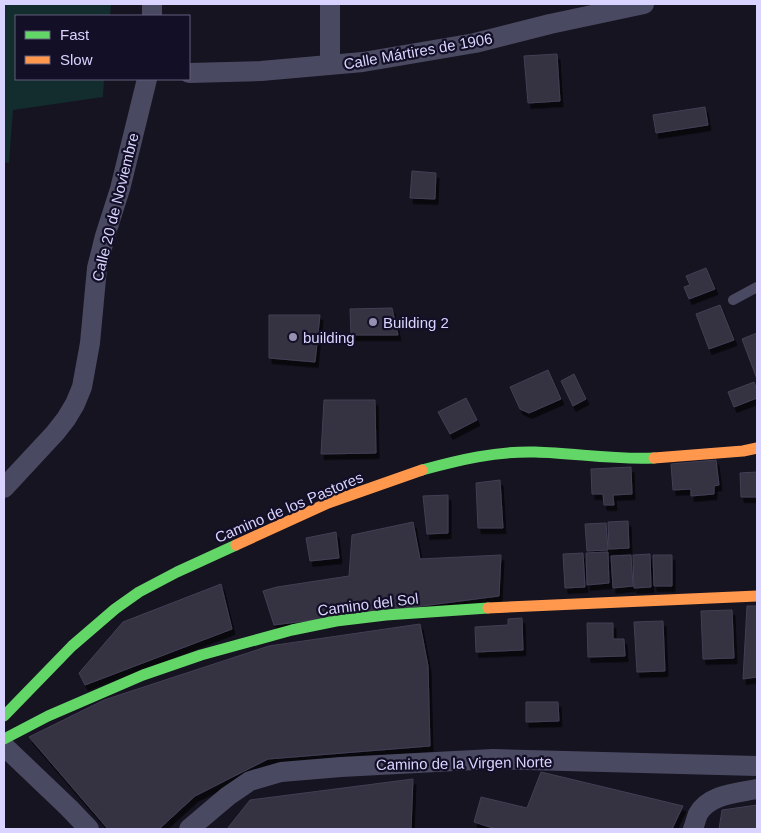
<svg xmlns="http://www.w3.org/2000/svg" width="761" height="833" viewBox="0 0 761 833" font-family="Helvetica,sans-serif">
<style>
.green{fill:#132c2d}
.building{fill:#343243;stroke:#433f54;filter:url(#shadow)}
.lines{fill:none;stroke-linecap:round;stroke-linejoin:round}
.lane{stroke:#4a4962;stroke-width:10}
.street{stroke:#4a4962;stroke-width:20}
.fast{stroke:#63d668;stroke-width:11}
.slow{stroke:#ff974d;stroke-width:11}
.poi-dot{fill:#9591b1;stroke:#130f26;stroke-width:2}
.labels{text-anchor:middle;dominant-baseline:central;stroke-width:4.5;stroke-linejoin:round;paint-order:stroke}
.street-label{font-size:15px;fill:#d9d4ff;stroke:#130f26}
.poi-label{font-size:15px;fill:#d9d4ff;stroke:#130f26;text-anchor:start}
</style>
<defs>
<filter id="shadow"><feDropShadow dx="3" dy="5.5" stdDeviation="0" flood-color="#0009"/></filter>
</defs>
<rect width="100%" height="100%" fill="#161421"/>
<!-- green -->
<path class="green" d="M4,4H111L110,16H16V79H104L103,97L13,110L9,163L4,162Z"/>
<!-- building -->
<path class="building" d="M557,54L560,101L528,103L524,56Z
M705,107L708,125L656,133L653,115Z
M412,171L436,173L435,199L410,198Z
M706,268L715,289L689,299L684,287L690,285L686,276Z
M720,305L734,340L709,349L696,314Z
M392,308L398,335H351L350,309Z
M269,315H320L315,362L269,358Z
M757,333V379L742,339Z
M548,370L561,399L529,413L520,409L510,387Z
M574,374L586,399L573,406L561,381Z
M754,382L757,390V398L734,407L728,392Z
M466,398L477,420L450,434L438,412Z
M324,400H375L376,453L321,454Z
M716,460L719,485L714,486V494L691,496V489L673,490L671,464Z
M631,467L632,494L613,495L614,505H604L603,494H592L591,469Z
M757,472V497H741L740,473Z
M500,480L503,528H478L476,483Z
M448,495V533L427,534L423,496Z
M628,521L629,548L609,549L608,522Z
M413,522L420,559L501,555L499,596L274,625L263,591L277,587L349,576L352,535Z
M606,523L608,550L587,551L585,524Z
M336,532L339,558L310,561L306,538Z
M608,552L609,583L587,585L586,553Z
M583,553L585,587L565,588L563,554Z
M650,554L651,587L634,588L633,555Z
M631,555L633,586L613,588L611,556Z
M653,555H672V586H654Z
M221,584L232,629L85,685L79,673L123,622Z
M747,606H757V677L743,679Z
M732,610L734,658L703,659L701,611Z
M522,618L523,650L476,652L475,627L508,625V619Z
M663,621L665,671L637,672L634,622Z
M587,623H613V639H624L625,656L588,657Z
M420,624L428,666L430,746L268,759L195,796L159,829H108L29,737L104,700L269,646Z
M526,702H558L559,721L526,722Z
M541,772L683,806L672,829H496L474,822L481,797L527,808Z
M413,779L411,829H227L250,800Z
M757,805V828L752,829H719L722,810Z"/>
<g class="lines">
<!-- lane -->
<path class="lane" d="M733,300L757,287"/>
<!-- street -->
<path class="street" d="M152,4V16
M330,4V65
M189,73L261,71L363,62L475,43L550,24L644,4
M4,488L55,433L66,419L75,404L82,387L90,343L97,268L105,236L120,189L147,79
M4,746L69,808L89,829
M189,829L228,796L250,781L281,772L341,767L493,759L757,766
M693,829C695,824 696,819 698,814C709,794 737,793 757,789"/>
<!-- fast -->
<path class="fast" d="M422,470C459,460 496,451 535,452C575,453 614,460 654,458
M4,716L72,646L115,609L139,592L177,572L236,545
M4,739L48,716L143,675L201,655L292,630L336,621L386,615L488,608"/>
<!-- slow -->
<path class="slow" d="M654,458L743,451L757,448
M236,545L328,503L422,470
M488,608L757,596"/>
</g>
<!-- markers -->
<g class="poi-dot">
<circle cx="373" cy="322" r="5"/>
<circle cx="293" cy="337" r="5"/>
</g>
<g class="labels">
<!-- street labels -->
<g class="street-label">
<text transform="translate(418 51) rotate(-10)">Calle Mártires de 1906</text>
<text transform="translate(115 207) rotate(-76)">Calle 20 de Noviembre</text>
<text transform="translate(289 507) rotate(-23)">Camino de los Pastores</text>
<text transform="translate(368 604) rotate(-7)">Camino del Sol</text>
<text transform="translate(464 763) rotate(-1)">Camino de la Virgen Norte</text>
</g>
<!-- poi labels -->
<g class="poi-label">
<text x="383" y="322">Building 2</text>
<text x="303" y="337">building</text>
</g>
</g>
<!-- border -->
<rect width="761" height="833" fill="none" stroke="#d9d4ff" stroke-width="10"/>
<!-- legend -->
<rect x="15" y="15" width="175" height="65" fill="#130f26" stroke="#625e7d"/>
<rect x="25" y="31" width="25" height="8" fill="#63d668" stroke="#625e7d"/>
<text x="60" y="40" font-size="15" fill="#d9d4ff">Fast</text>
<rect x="25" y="56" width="25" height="8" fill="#ff974d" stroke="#625e7d"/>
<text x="60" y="65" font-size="15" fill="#d9d4ff">Slow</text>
</svg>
